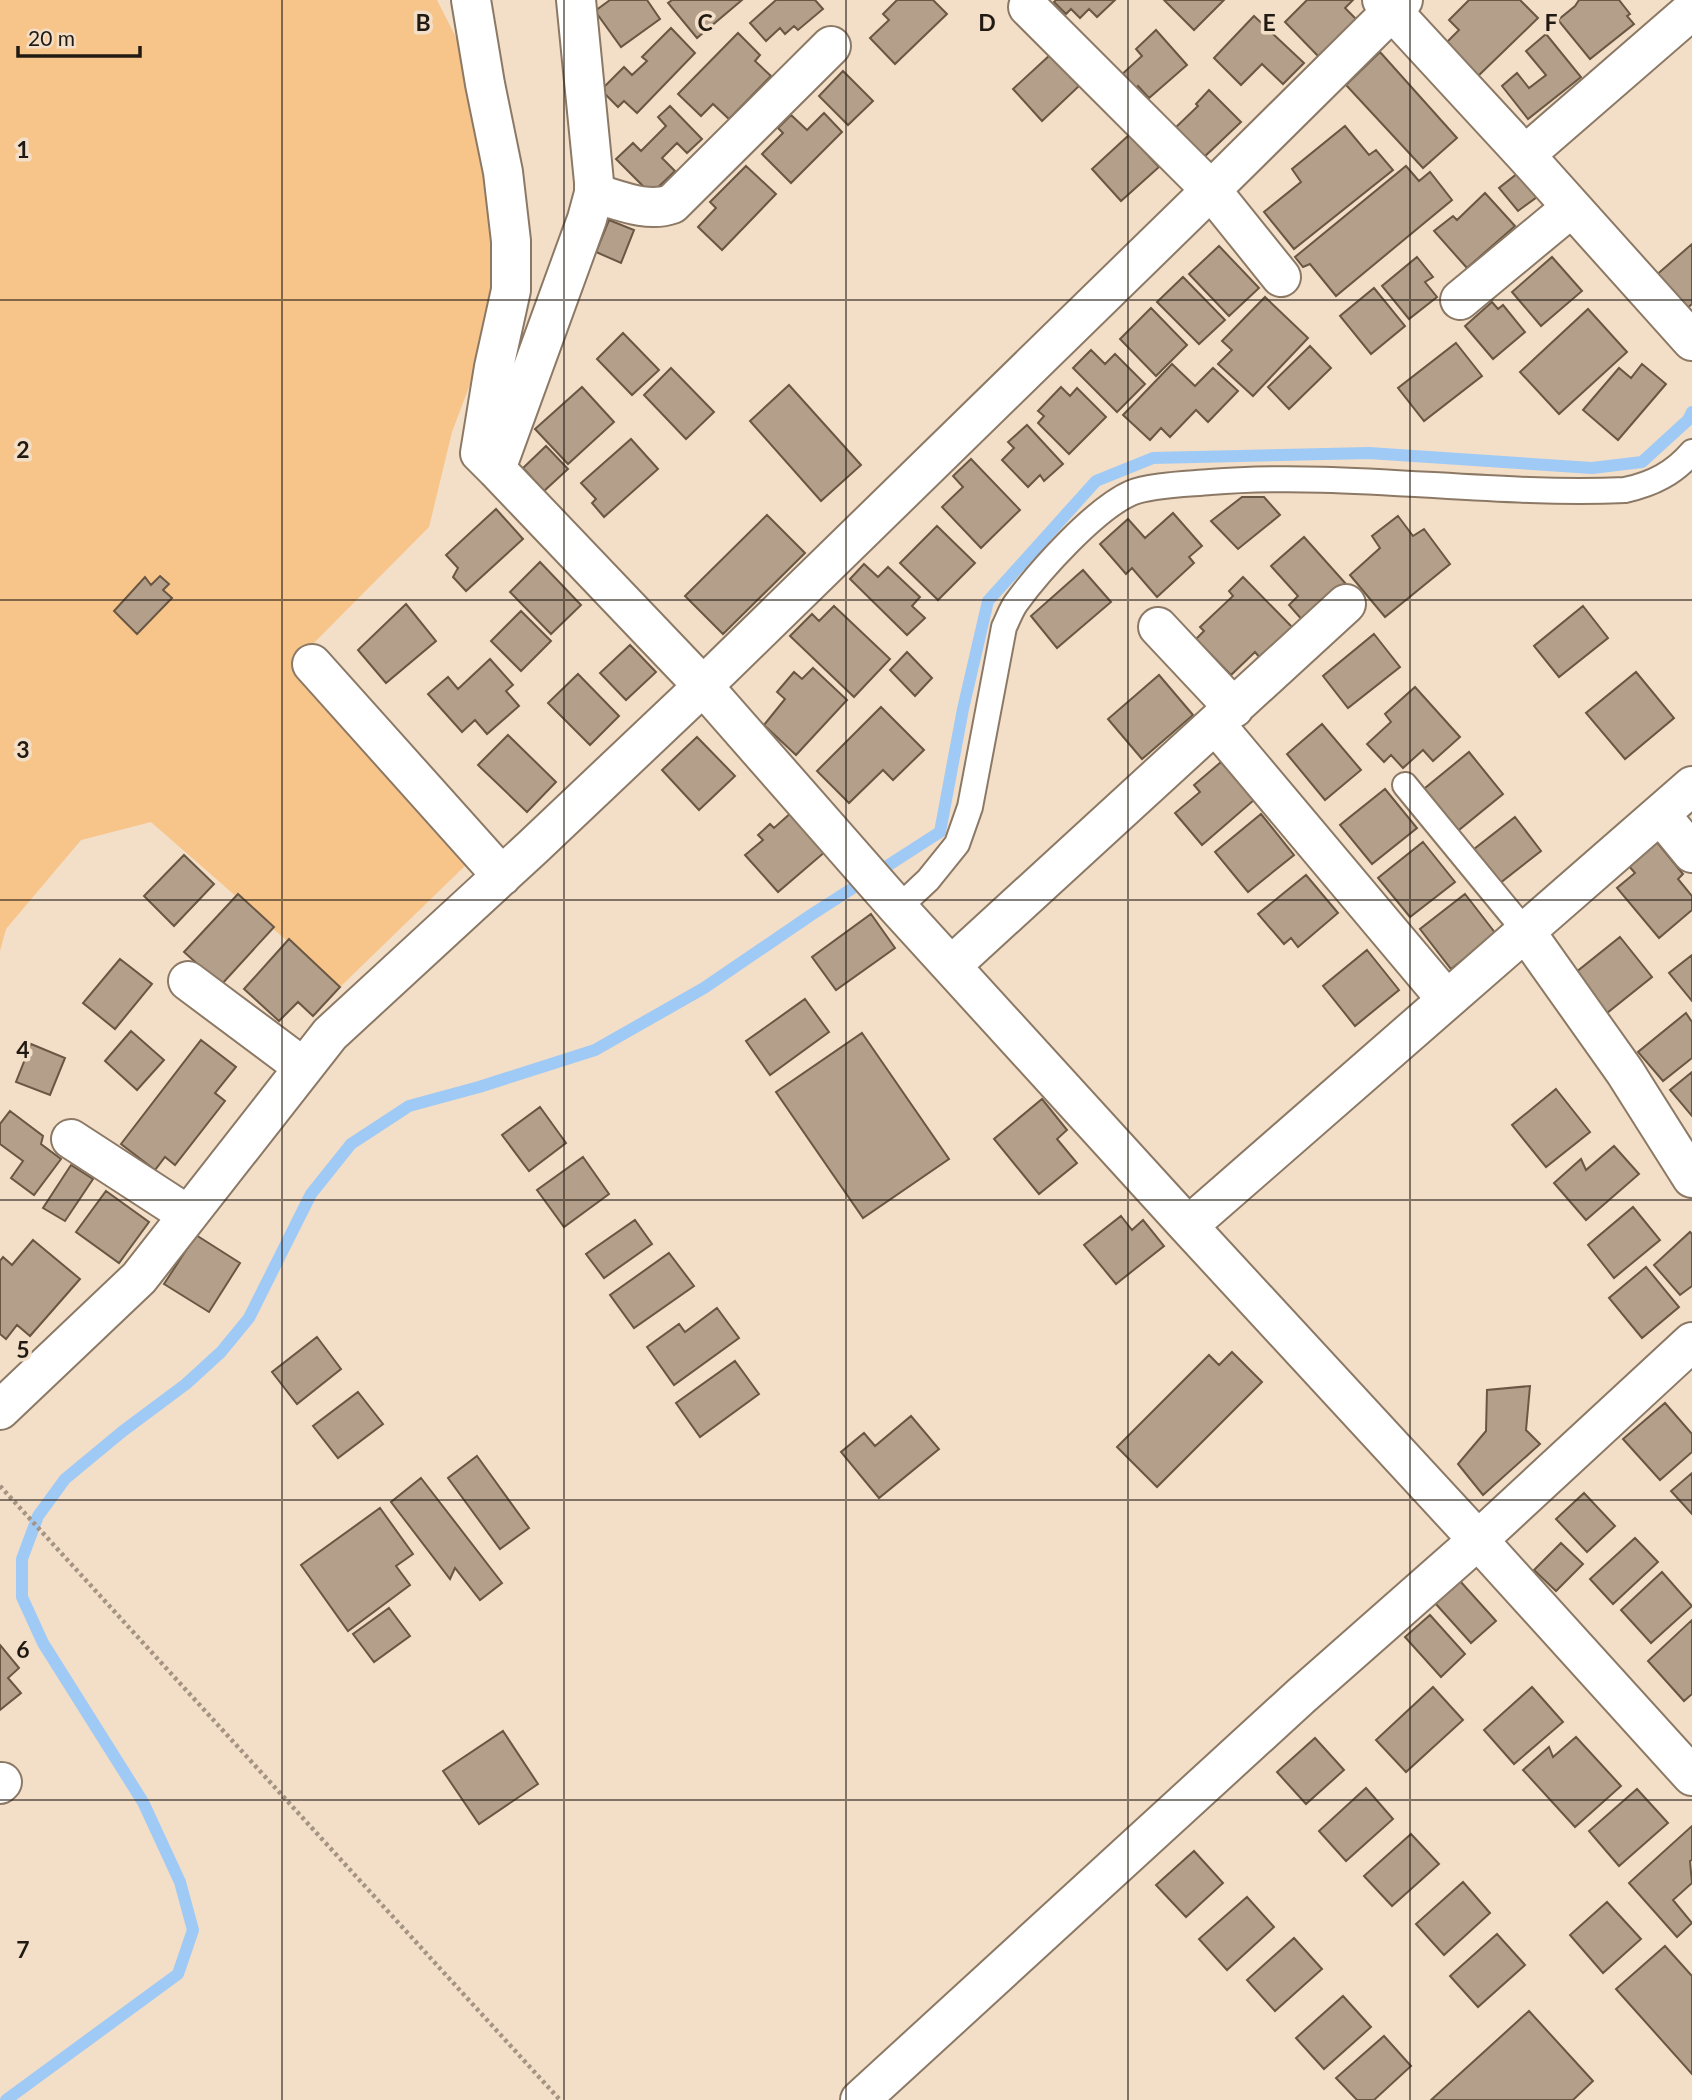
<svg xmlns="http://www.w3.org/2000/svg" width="1692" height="2100" viewBox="0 0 1692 2100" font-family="Lato,sans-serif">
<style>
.green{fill:#f7c48a}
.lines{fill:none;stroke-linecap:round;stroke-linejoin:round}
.stream{stroke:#9fcaf6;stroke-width:12}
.building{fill:#b39f8a;stroke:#695743;stroke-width:2}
.lane-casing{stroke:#8c7965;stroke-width:28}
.street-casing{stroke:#8c7965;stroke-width:42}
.path{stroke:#a49483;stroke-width:4.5;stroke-dasharray:3.5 3.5;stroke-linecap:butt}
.lane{stroke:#fff;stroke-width:24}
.street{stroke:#fff;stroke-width:38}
.grid{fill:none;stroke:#211a12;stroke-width:2;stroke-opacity:0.55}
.grid-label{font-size:23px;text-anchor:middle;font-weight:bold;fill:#211a12;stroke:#f3dec7;stroke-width:7;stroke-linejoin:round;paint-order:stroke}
</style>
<rect width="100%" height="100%" fill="#f3dec7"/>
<!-- green -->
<path class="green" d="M0,0H437L495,114L499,307L452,432L429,527L292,665L470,861L340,987L151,822L81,840L6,929L0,951Z"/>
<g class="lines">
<!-- stream -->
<path class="stream" d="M6,2100L178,1974L193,1930L180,1882L143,1802L43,1643L22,1597V1559L38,1516L65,1479L123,1431L186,1384L221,1352L249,1318L311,1194L351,1144L409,1106L479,1087L595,1050L704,988L811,915L940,832L963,709L988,601L1096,481L1153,458L1369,453L1592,468L1642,462L1688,420L1692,412"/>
</g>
<!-- building -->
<path class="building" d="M610,0H647L660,19L621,47L595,11Z
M672,0H742L697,38L668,3Z
M776,0H815L823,9L798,30L794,26L785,34L780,28L766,41L750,23Z
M897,0H933L947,14L895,64L870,38L889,20L883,14Z
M1056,0H1115L1097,17L1089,9L1080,18L1071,9L1066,14L1054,2Z
M1164,0H1224L1194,30Z
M1307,0H1353L1345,8L1358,21L1320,58L1285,22Z
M1469,0H1520L1538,18L1476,78L1444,45L1459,30L1449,20Z
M1579,0H1619L1630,14L1627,16L1634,24L1590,59L1558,20L1575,6Z
M1254,16L1304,63L1283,84L1262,64L1241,85L1214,58Z
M671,28L695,53L637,113L624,101L618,107L601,90L624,67L632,75L647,61L642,57Z
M1156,30L1187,65L1149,98L1138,86L1133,91L1119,77L1142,56L1136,49Z
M738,33L760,55L755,61L771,76L729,119L713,104L701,116L678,94Z
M1546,34L1581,77L1528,119L1502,86L1517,73L1529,88L1546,75L1526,51Z
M1380,52L1457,138L1423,168L1346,85Z
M1050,55L1079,86L1042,121L1013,89Z
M843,71L873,101L848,125L819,96Z
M1209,90L1241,122L1202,159L1173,130L1198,106L1196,104Z
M670,106L702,139L687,153L677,143L662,158L675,171L651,194L616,159L633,143L641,151L666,126L658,117Z
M824,113L842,132L791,183L762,154L783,133L778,128L791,115L807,130Z
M1345,126L1369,155L1376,150L1393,170L1294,249L1264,212L1301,182L1292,169Z
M1129,135L1159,167L1121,201L1092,169Z
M746,166L776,194L722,250L698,227L716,208L710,202Z
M1406,166L1419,181L1430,172L1452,200L1336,296L1310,264L1303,267L1295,257Z
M1518,173L1537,197L1518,211L1499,188Z
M1485,193L1515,226L1467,268L1434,231L1453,216L1457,220Z
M609,220L634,230L621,263L596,252Z
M1692,244V304L1684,311L1654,277Z
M1219,246L1259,288L1229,316L1189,274Z
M1417,257L1433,277L1425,282L1437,297L1409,319L1382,286Z
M1552,257L1582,291L1541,326L1512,292Z
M1183,277L1225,320L1199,344L1157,302Z
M1374,288L1405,326L1371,354L1340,316Z
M1265,297L1308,338L1253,396L1218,364L1232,350L1222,341Z
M1492,302L1498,309L1503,305L1525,332L1493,359L1465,326Z
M1151,308L1187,345L1156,376L1120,339Z
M1588,309L1627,352L1559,414L1520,372Z
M623,333L659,370L632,395L597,359Z
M1456,343L1482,376L1424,421L1398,388Z
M1310,346L1331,368L1289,409L1268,387Z
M1091,350L1105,364L1115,354L1145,384L1117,412L1073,368Z
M1172,364L1195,386L1213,368L1238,391L1208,422L1196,410L1170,437L1161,428L1150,440L1123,415Z
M1642,364L1666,384L1618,440L1583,410L1619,368L1631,378Z
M671,368L714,412L686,439L644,395Z
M789,385L861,465L821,501L750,421Z
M582,387L614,422L568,464L535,429Z
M1061,387L1070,396L1077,388L1106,417L1069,454L1038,423L1044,416L1038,411Z
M1027,425L1063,464L1044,481L1040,475L1028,487L1002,460L1014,448L1008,442Z
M631,439L658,469L604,517L592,503L596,499L581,483Z
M546,446L568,469L544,491L523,468Z
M971,459L1020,510L981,548L942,507L963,487L953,476Z
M1242,497H1264L1280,515L1238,549L1211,521Z
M496,509L523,539L466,591L453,577L458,568L446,555Z
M1173,513L1202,546L1189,557L1194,563L1157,597L1132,568L1126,574L1100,544L1128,519L1145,538Z
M767,515L805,553L723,634L685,596Z
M1398,516L1413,536L1424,529L1450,564L1385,617L1350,575L1380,548L1372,536Z
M937,526L975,563L938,600L900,563Z
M1304,537L1346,584L1304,622L1289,605L1298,596L1271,566Z
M540,562L581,605L551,634L510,592Z
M864,564L878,577L888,567L920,597L912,606L925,618L907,635L850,579Z
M1083,570L1111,602L1057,648L1031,616Z
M160,576L169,584L163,590L172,598L137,634L114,611L145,577L151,585Z
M1243,577L1293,628L1261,659L1255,652L1231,675L1196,639L1204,631L1200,627L1233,596L1229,591Z
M406,604L436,641L386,683L358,650Z
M834,606L890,659L854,697L790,636L812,614L819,621Z
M1583,606L1608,638L1559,677L1534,646Z
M521,611L551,641L521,671L491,641Z
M1374,634L1400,667L1348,708L1323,676Z
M630,645L656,672L626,700L600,673Z
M907,652L932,678L915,696L890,670Z
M490,659L513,685L506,691L519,706L487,734L475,720L462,732L428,694L448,677L458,689Z
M813,668L847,700L796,755L764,725L785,699L777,692L794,672L802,679Z
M1636,672L1674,718L1625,759L1586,713Z
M578,674L619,716L590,745L548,703Z
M1159,675L1193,715L1142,759L1108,719Z
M1415,687L1460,737L1433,761L1423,750L1403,768L1391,755L1384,762L1367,744L1391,722L1385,714Z
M881,707L924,750L893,780L883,770L849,803L817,771Z
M1322,724L1361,770L1325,800L1287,754Z
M508,735L556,782L527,812L478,765Z
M697,737L735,776L699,810L662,770Z
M1469,752L1503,794L1454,834L1419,793Z
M1221,762L1254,800L1202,845L1175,813L1200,792L1194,785Z
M1385,789L1417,828L1372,864L1340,825Z
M792,812L826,851L778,892L745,855L763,840L758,835L770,824L774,828Z
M1261,814L1294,855L1248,892L1215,852Z
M1515,817L1541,851L1495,887L1469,853Z
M1656,841L1683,874L1678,879L1692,896V910L1659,938L1617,888L1635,873L1628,865Z
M1423,842L1455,882L1410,917L1378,878Z
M184,855L214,884L174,926L144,896Z
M1306,875L1338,913L1298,947L1291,938L1284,944L1258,914Z
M238,894L274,927L221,985L184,952Z
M1465,894L1496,934L1451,969L1420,929Z
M871,914L895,948L836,990L812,957Z
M1620,937L1652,977L1607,1013L1575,973Z
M289,939L340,987L313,1016L298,1002L279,1021L244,989Z
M1367,950L1399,990L1355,1026L1323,986Z
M1692,955V1001L1669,973Z
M120,959L152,984L115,1029L83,1003Z
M805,999L829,1032L770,1075L746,1041Z
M1686,1013L1692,1022V1058L1663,1081L1638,1052Z
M131,1031L164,1060L137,1090L105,1061Z
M862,1033L949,1159L863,1218L776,1092Z
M201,1040L236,1067L215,1093L225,1101L175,1165L165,1157L155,1170L121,1144Z
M31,1044L65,1058L50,1095L16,1082Z
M1692,1072V1116L1670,1090Z
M1556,1089L1590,1132L1546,1167L1512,1125Z
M1042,1099L1067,1130L1057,1139L1077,1163L1039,1194L994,1139Z
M540,1107L566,1143L529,1171L502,1135Z
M10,1111L43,1136L41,1144L61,1159L34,1195L11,1178L23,1161L0,1144V1124Z
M1614,1146L1639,1174L1586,1220L1554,1183L1581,1159L1586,1170Z
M583,1157L609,1194L564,1227L537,1190Z
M71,1165L93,1179L65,1221L43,1208Z
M106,1191L149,1222L119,1263L76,1232Z
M1633,1207L1660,1240L1614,1278L1588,1245Z
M1121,1216L1132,1230L1143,1220L1164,1246L1116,1284L1084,1245Z
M635,1220L652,1244L604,1278L586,1254Z
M1690,1232L1692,1234V1286L1680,1295L1654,1265Z
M196,1235L240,1263L209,1312L164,1284Z
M33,1240L80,1279L30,1336L17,1325L6,1339L0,1334V1261L3,1257L12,1265Z
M669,1253L694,1286L634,1328L610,1295Z
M1646,1267L1679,1307L1642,1338L1609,1298Z
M717,1308L739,1338L674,1385L647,1347L679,1324L685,1332Z
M317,1337L341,1369L297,1404L272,1372Z
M1232,1352L1262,1382L1157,1487L1117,1447L1209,1355L1219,1365Z
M735,1361L759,1394L700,1437L676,1403Z
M1530,1386L1526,1430L1540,1444L1483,1495L1458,1464L1486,1431L1487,1390Z
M358,1392L383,1424L338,1458L313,1426Z
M1665,1403L1692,1434V1452L1660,1480L1623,1439Z
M911,1416L939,1449L879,1498L841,1452L864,1433L875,1446Z
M477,1456L529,1528L500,1549L448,1478Z
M1692,1473V1514L1671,1491Z
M421,1478L502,1583L480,1600L455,1568L450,1579L391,1502Z
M1584,1493L1615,1526L1587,1552L1556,1519Z
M380,1508L413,1554L396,1566L410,1585L348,1631L301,1565Z
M1635,1538L1658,1562L1613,1604L1590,1579Z
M1561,1543L1583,1564L1556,1591L1534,1570Z
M1662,1572L1692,1606L1651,1643L1621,1610Z
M1460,1581L1496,1621L1471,1643L1435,1603Z
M389,1608L410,1636L374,1662L353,1634Z
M1430,1615L1465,1654L1441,1677L1405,1637Z
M1692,1620V1694L1684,1701L1648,1661Z
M0,1645L19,1668L8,1678L21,1693L0,1710Z
M1433,1687L1463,1720L1406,1772L1376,1740Z
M1532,1687L1563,1722L1514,1764L1484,1730Z
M503,1731L538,1784L479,1824L443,1771Z
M1576,1737L1621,1786L1575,1827L1523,1770L1549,1747L1553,1757Z
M1315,1738L1344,1770L1306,1804L1277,1772Z
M1366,1788L1393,1819L1346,1861L1319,1831Z
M1637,1789L1668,1823L1619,1866L1589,1831Z
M1692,1826V1860L1690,1861L1692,1883L1673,1900L1692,1923L1677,1937L1629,1883Z
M1411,1834L1439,1864L1392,1906L1364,1876Z
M1194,1851L1223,1883L1186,1917L1156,1885Z
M1463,1882L1490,1913L1444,1955L1416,1924Z
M1247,1897L1274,1927L1227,1970L1199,1939Z
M1607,1902L1641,1939L1603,1973L1570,1935Z
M1497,1934L1525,1965L1478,2007L1450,1976Z
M1294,1938L1322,1969L1275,2011L1247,1980Z
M1665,1946L1692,1976V2074L1616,1989Z
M1343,1996L1371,2027L1324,2069L1296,2038Z
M1529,2011L1593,2081L1573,2100H1431Z
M1384,2036L1411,2066L1374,2100H1357L1336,2078Z"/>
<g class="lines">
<defs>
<path id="lane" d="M1405,785L1525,931
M898,908L928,880L957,844L970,807L1004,627C1008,619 1011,610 1016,603C1040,570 1095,509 1131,493C1149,485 1190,484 1210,482C1349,471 1487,496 1625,490C1653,484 1674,473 1692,452"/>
<path id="street" d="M471,0L485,84L503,172L511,241V290L494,367L480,453L496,469
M576,0L594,182V193L587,219L496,469L703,686L898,908L1188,1226L1478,1540L1692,1776
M1382,0L1525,155L1692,341
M1028,7L1211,190L1281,277
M1525,155L1692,10
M594,193C619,200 647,213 672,204L831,46
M1460,300L1571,208
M1158,627L1234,708
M312,664L502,876
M1215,724L1447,1000
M1660,814L1692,853
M1525,931L1625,1072L1692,1178
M951,966L1346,604
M188,981L303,1067
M71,1139L188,1215
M1188,1226L1692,786
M0,1410L139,1278L330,1034L533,847L703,686L1211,190L1403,0
M0,1784L2,1782
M860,2100L1301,1696L1478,1540L1692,1342"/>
</defs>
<!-- lane casing -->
<use href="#lane" class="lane-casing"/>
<!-- street casing -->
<use href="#street" class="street-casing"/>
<!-- path -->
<path class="path" d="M0,1486L560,2100"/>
<!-- lane -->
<use href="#lane" class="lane"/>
<!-- street -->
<use href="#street" class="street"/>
</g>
<!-- grid -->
<path class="grid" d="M282,0V2100M564,0V2100M846,0V2100M1128,0V2100M1410,0V2100M0,300H1692M0,600H1692M0,900H1692M0,1200H1692M0,1500H1692M0,1800H1692"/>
<g class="grid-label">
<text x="423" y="31">B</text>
<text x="705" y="31">C</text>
<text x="987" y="31">D</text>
<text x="1269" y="31">E</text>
<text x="1551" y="31">F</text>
<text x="23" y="158">1</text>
<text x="23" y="458">2</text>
<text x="23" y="758">3</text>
<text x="23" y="1058">4</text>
<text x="23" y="1358">5</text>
<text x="23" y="1658">6</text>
<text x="23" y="1958">7</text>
</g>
<!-- scale -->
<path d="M18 46v10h122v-10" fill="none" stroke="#211a12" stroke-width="3.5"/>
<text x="28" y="46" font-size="21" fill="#211a12" stroke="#f3dec7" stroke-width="5" paint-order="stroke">20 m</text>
</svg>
